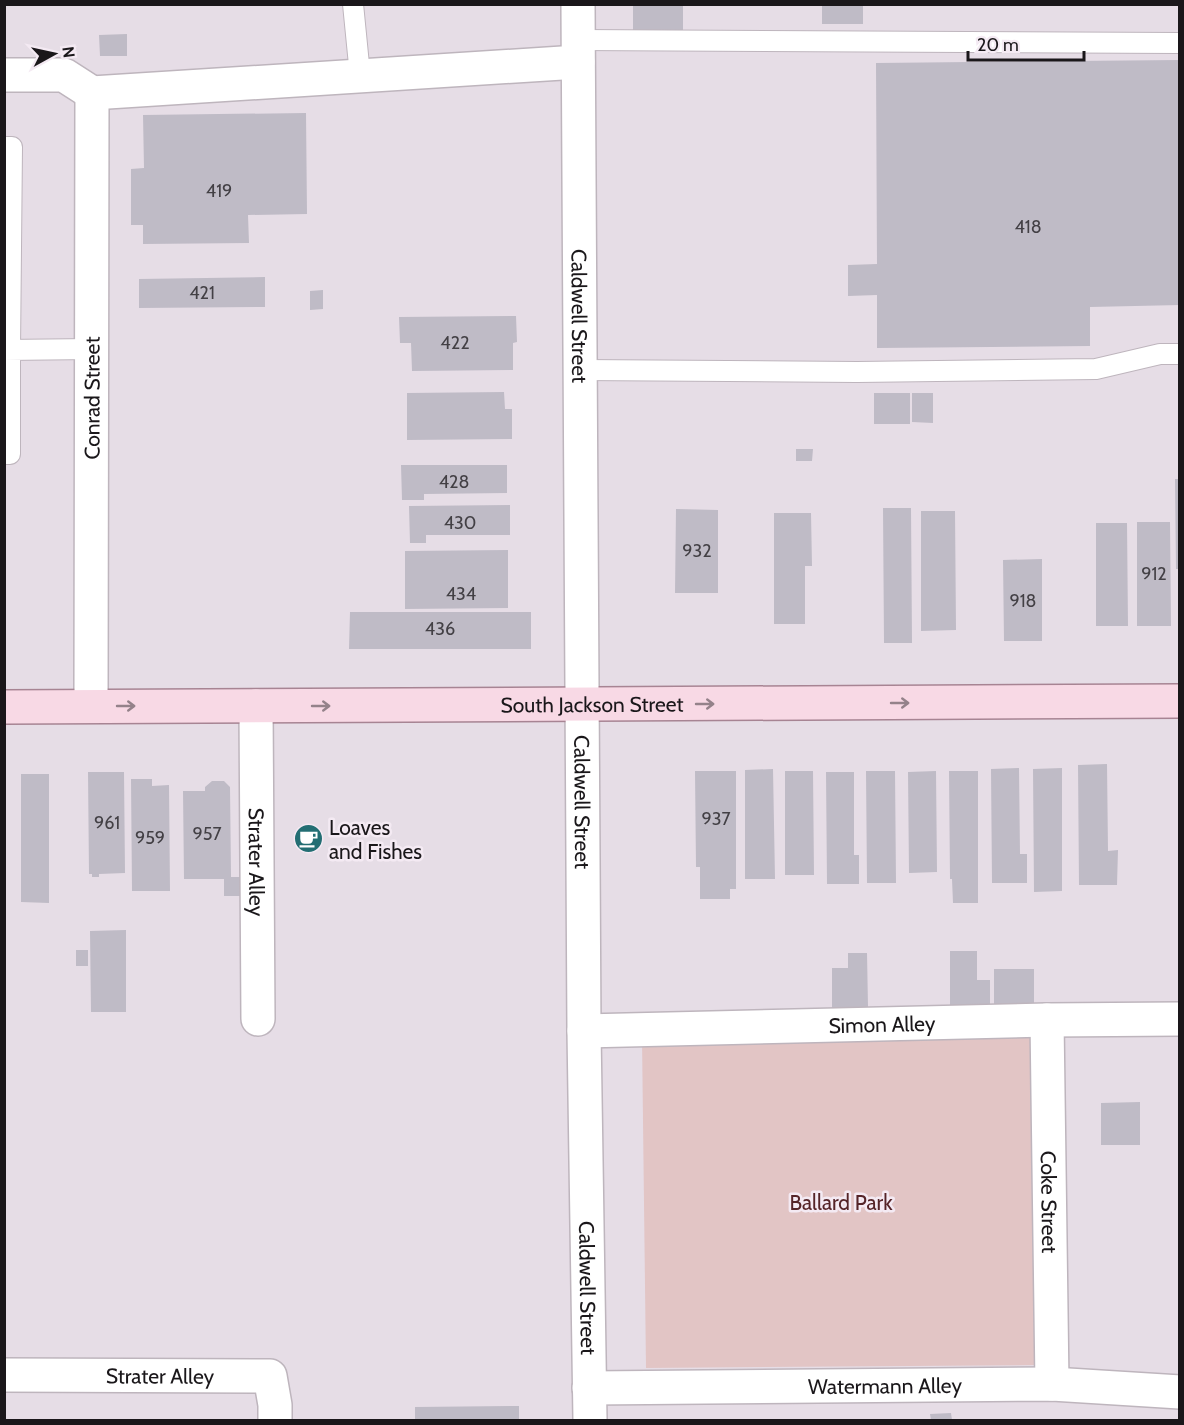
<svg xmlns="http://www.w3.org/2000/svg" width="1184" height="1425" viewBox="0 0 1184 1425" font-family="Cabin,sans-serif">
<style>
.green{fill:#e2c5c5}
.building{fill:#bfbbc6}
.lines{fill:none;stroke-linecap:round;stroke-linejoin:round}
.lane-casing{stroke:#beb5bd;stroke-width:22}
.street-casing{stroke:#beb5bd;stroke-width:36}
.primary-casing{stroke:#a78493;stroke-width:36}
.lane{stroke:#fff;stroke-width:20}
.street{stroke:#fff;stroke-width:33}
.primary{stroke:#f8d9e5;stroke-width:33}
.oneway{stroke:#94828a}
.labels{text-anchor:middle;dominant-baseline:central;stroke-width:5;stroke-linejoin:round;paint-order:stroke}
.number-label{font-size:18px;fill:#434045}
.street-label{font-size:21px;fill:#1a171a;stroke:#f4eaf3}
.poi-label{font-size:21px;fill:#1a171a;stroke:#f4eaf3;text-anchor:start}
.park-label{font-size:21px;fill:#552428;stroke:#f4eaf3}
</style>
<rect width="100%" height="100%" fill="#e6dde6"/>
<!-- green -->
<path class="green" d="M1035,1035L1039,1365L646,1368L642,1038Z"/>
<!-- building -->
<path class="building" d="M633,4H683V30H633Z
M822,4H863V24H822Z
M127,34V56H100L99,35Z
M1180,60V305L1090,307V346L877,348V295L848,296V265L877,264L876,63Z
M306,113L307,214L248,215L249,243L143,244V225H131V169L144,168L143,115Z
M265,277V307L139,308V279Z
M323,290V309L310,310V291Z
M516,316L517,342L513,343V370L412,371L411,343H400L399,317Z
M504,392L505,409H512V439L407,440V393Z
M874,393H910V424H874Z
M912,393H933V423L912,422Z
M796,449H813L812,461H796Z
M401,465H507V493L424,494V500H402Z
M1175,479H1180V569H1176Z
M510,505V535H426V543H410L409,506Z
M883,508H911L912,643H884Z
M676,509L718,510V593H675Z
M921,511H955L956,630L921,631Z
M774,513H811L812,566H805V624H774Z
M1137,522H1170L1171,626H1137Z
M1096,523H1127L1128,626H1096Z
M508,550V608L405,609V551Z
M1042,559V641H1004L1003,560Z
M350,612H531V649H349Z
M1107,764L1108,851L1118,850L1117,885H1079L1078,765Z
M1019,768L1020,854H1027V883H992L991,769Z
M1062,768V891L1034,892L1033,769Z
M773,769L775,879H745V770Z
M695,771H736V889H730V899H700V867H696Z
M785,771H813L814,875H785Z
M866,771H895L896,883H867Z
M936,771L937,872L909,873L908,772Z
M949,771H978V903H953L952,879H950Z
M88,772H124L125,873L99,874V877H92V874H89Z
M826,772H854V855H859V884H827Z
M21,774H49V903L21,902Z
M131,779H152V786L169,785L170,891H132Z
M212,781H224L230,787L231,877H240V896H224V879H184L183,791H205V787Z
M126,930V1012H91L90,931Z
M76,950H88V966H76Z
M950,951H977V980H990V1011H950Z
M848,953H867L868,1007L832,1008V968H848Z
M994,969H1034V1007H994Z
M1140,1102V1145H1101V1103Z
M519,1406V1420H415V1407Z
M951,1413L952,1420H931L930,1414Z"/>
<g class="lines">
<defs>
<path id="lane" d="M353,4L360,75
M578,40L1180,43
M4,147H12L10,350V454H4
M4,350L93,349
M580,370L857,372L1096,369L1160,354H1180"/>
<g id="street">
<path id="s1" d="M578,4L584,1031L590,1420"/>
<path d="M4,75H64L92,93L578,62"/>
<path id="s2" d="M91,706L92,93"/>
<path id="s3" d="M256,706L258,1019"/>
<path id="s4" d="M1047,1020L1052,1384"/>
<path id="s5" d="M584,1031L1047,1020L1180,1019"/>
<path id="s6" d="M4,1375L270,1376L275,1405V1420"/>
<path id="s7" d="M589,1388L1052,1384L1180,1392"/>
</g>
<g id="primary">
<path id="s8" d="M4,707L1180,701"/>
</g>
</defs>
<!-- lane casing -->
<use href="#lane" class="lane-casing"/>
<!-- street casing -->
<use href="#street" class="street-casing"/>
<!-- primary casing -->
<use href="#primary" class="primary-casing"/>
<!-- lane -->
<use href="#lane" class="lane"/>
<!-- street -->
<use href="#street" class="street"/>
<!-- primary -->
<use href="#primary" class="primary"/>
</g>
<!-- one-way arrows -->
<defs><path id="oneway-shaft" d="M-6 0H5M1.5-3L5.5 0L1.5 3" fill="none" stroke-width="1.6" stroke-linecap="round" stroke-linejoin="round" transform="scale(1.5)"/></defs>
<g class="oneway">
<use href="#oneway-shaft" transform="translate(900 703)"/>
<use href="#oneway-shaft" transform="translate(705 704)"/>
<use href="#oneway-shaft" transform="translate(126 706)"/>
<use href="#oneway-shaft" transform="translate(321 706)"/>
</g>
<!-- icons -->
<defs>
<symbol id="cafe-disc" viewBox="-11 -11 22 22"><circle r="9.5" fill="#236e73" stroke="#f4eaf3"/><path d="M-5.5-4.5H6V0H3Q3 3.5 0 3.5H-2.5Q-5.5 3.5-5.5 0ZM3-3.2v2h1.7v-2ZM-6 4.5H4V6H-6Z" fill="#fff"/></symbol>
</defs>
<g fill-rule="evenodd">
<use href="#cafe-disc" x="292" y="822" width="33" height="33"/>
</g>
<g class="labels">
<!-- number labels -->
<g class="number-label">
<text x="219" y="191">419</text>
<text x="1028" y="227">418</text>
<text x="202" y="293">421</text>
<text x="455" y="343">422</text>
<text x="454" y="482">428</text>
<text x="460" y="523">430</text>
<text x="697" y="551">932</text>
<text x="1154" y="574">912</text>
<text x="461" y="594">434</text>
<text x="1023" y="601">918</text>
<text x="440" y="629">436</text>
<text x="716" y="819">937</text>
<text x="107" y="823">961</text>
<text x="207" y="834">957</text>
<text x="150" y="838">959</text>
</g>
<!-- street labels -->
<g class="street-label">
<text stroke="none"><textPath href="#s1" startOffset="312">Caldwell Street</textPath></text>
<text stroke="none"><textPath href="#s2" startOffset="308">Conrad Street</textPath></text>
<text stroke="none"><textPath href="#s8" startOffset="588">South Jackson Street</textPath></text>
<text stroke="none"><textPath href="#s1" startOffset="798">Caldwell Street</textPath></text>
<text stroke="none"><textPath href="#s3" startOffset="156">Strater Alley</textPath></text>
<text stroke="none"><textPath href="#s5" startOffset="298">Simon Alley</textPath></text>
<text stroke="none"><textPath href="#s4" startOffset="182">Coke Street</textPath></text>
<text stroke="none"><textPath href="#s1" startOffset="1284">Caldwell Street</textPath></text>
<text stroke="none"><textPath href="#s6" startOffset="156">Strater Alley</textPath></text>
<text stroke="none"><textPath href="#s7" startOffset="296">Watermann Alley</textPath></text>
</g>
<!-- poi labels -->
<g class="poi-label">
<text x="329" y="827">Loaves<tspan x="329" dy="24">and Fishes</tspan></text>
</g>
<!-- park labels -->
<g class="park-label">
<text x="841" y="1202">Ballard Park</text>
</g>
</g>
<!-- border -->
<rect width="1184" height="1425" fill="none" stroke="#1a171a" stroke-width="12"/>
<!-- north arrow -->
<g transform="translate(54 54) rotate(82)" stroke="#f4eaf3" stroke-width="4.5" paint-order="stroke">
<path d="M0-4.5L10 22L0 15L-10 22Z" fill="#1a171a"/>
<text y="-9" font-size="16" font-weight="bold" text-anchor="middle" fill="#1a171a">N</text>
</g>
<!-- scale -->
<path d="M968 51v9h116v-9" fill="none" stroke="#1a171a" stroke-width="3"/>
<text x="977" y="51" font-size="18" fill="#1a171a" stroke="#f4eaf3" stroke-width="4.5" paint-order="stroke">20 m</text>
</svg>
